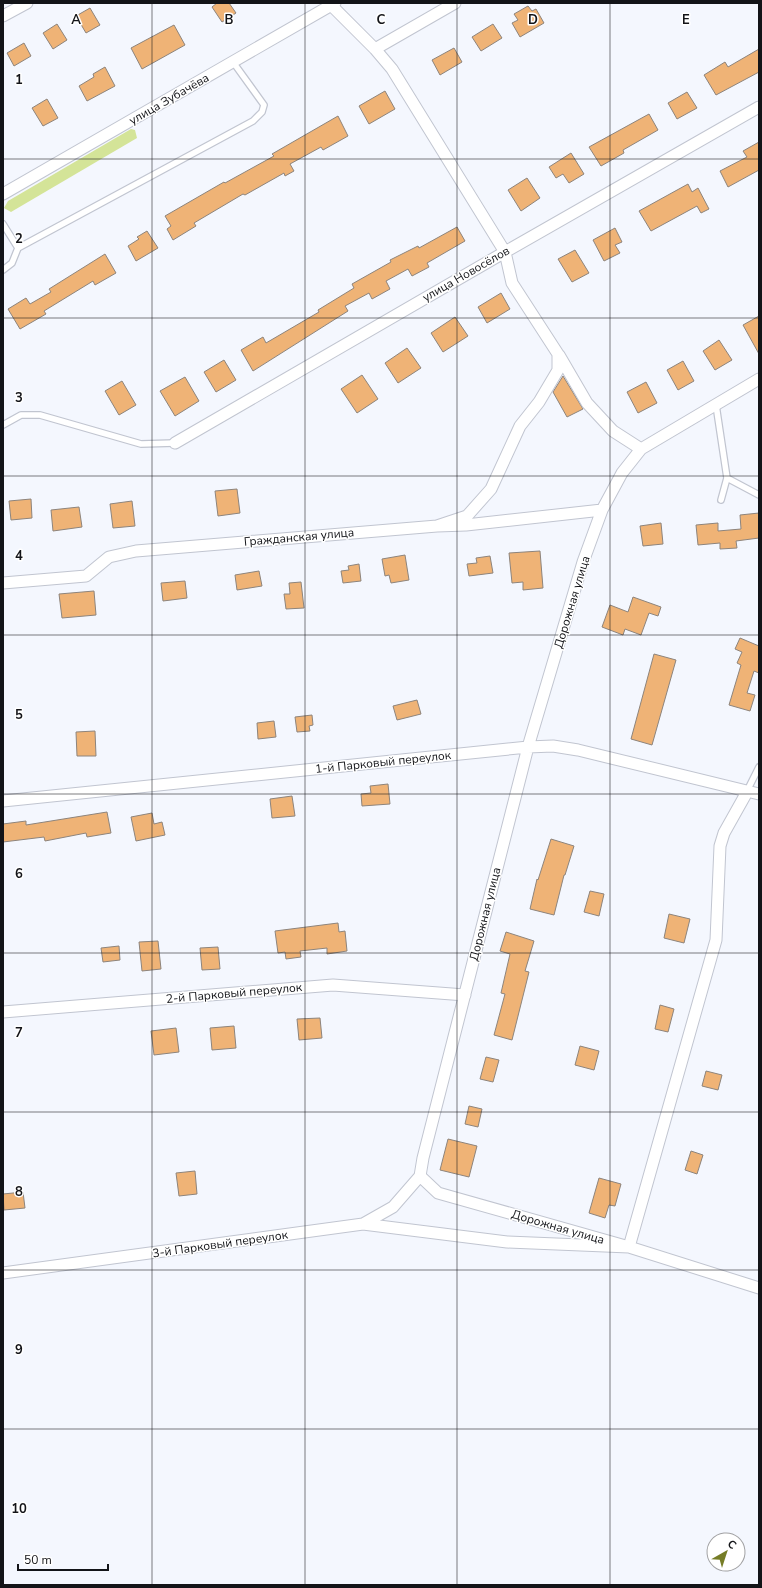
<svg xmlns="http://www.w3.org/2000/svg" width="762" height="1588" viewBox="0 0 762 1588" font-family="'Nunito Sans',sans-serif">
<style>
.green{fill:#d4e498}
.building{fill:#efb376;stroke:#8d847c}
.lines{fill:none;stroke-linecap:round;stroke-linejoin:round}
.service-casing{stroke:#c1c5d0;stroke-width:8}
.minor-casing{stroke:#c1c5d0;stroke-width:13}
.service{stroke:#fff;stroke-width:5.5}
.minor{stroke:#fff;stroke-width:11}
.grid{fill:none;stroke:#131418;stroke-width:1;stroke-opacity:0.55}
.labels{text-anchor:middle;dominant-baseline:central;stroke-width:3;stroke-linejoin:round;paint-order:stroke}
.street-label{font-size:12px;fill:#131418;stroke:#fff}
.grid-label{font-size:13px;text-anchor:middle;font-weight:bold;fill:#131418;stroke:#fff;stroke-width:3;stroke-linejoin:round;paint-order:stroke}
</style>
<rect width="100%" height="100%" fill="#f4f7fe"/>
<!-- green -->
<path class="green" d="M131,129L135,130L137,138L11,212L4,208L8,201Z"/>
<!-- building -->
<path class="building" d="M217,3H229L236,13L222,22L212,7Z
M528,6L532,11L536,9L544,23L520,37L512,23L518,20L514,14Z
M90,8L100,25L86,33L76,16Z
M57,24L67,40L53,49L43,33Z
M493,24L502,38L481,51L472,37Z
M174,25L185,45L142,69L131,48Z
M24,43L31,56L14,66L7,53Z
M454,48L462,62L440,75L432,60Z
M759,49V72L716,95L704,75L725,62L728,67Z
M105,67L115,86L87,101L79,86L94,77L93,74Z
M385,91L395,109L369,124L359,106Z
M687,92L697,108L677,119L668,103Z
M47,99L58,118L43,126L32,108Z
M649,114L658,130L623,150L624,153L601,166L589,147Z
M338,116L348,136L323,150L321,147L290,164L294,171L285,176L284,173L245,195L243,194L194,223L196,226L173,240L167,229L171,226L165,216L224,182L225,183L274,156L272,154Z
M759,142V170L728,187L720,171L747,157L743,151Z
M571,153L584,174L569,183L563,174L556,178L549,167Z
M527,178L540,198L521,211L508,190Z
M688,184L692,192L698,188L709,209L701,213L697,206L651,231L639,211Z
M457,227L465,241L427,263L429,267L412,276L408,269L386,281L390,289L372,299L369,293L345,306L348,311L253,371L241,350L263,337L266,343L319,312L318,310L354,288L352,284L391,262L390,260L418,246L419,248Z
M615,228L622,242L615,245L620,253L604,261L593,240Z
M147,231L158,248L136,261L128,246L139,239L137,237Z
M575,250L589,273L572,282L558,259Z
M105,254L116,273L95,285L93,281L44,311L46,314L20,329L8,309L26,298L30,304L51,292L49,289Z
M501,293L510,309L487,323L478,307Z
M759,316V354L743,325Z
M455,317L468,336L443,352L431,333Z
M719,340L732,360L715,370L703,351Z
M407,348L421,368L398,383L385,363Z
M224,360L236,380L216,392L204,372Z
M683,361L694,381L678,390L667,370Z
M362,375L378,399L357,413L341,389Z
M563,376L583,409L567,417L553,392Z
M185,377L199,401L175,416L160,391Z
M122,381L136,405L119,415L105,391Z
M646,382L657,403L638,413L627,392Z
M237,489L240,513L218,516L215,491Z
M31,499L32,518L11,520L9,501Z
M132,501L135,526L113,528L110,504Z
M79,507L82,527L53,531L51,510Z
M759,513V538L736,541L737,548L720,549V543L698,545L696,525L718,523V531L741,529L740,515Z
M661,523L663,544L643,546L640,526Z
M540,551L543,588L523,590V582L512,583L509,553Z
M405,555L409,580L391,583L389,575L385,576L382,559Z
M490,556L493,573L469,576L467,564L477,563L476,558Z
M359,564L361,581L343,583L341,571L349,570L348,566Z
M259,571L262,586L237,590L235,575Z
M185,581L187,598L163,601L161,583Z
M301,582L304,608L286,609L284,594H290L289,583Z
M94,591L96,615L62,618L59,594Z
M633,597L661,607L658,616L649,613L641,635L625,629L623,635L602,627L610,605L628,612Z
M740,638L759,646V673L754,671L747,693L755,695L750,711L729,705L741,665L737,663L742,652L735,649Z
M654,654L676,660L652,745L631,739Z
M417,700L421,714L397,720L393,706Z
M312,715L313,725L309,726L310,731L297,732L295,717Z
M274,721L276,737L258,739L257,723Z
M95,731L96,756H77L76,732Z
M388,784L390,804L362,806L361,794L371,793L370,786Z
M292,796L295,816L272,818L270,799Z
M107,812L111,833L87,837L86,833L45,841L44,837L3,842V824L26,821V825Z
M152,813L154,824L162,822L165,835L136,841L131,817Z
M551,839L574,846L565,875H564L554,915L530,909L537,879L538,880Z
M590,891L604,894L599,916L584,912Z
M669,914L690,919L684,943L664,938Z
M338,923L339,932L345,931L347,951L327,954V948L300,951L301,957L286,959L285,952L278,953L275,931Z
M506,932L534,941L525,971L529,972L512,1040L494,1035L505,994L501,993L510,954L500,951Z
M158,941L161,969L142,971L139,942Z
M119,946L120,960L103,962L101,948Z
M218,947L220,969L202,970L200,948Z
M660,1005L674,1009L668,1032L655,1029Z
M320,1018L322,1038L299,1040L297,1019Z
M234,1026L236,1048L212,1050L210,1028Z
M176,1028L179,1052L154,1055L151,1031Z
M580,1046L599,1051L594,1070L575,1065Z
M486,1057L499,1060L493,1082L480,1079Z
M706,1071L722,1075L718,1090L702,1086Z
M469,1106L482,1109L478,1127L465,1124Z
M448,1139L477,1146L469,1177L440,1170Z
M691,1151L703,1155L697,1174L685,1170Z
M195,1171L197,1194L179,1196L176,1173Z
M599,1178L621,1184L615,1206L609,1205L605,1218L589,1213Z
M23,1192L25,1208L4,1210L3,1194Z"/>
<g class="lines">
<defs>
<path id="service" d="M3,224L18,248
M3,270L12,263L18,248L253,121L262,112L264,105L233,62
M716,405L727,478L721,500
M3,425L21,415H40L141,444L175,443
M727,478L759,495
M747,791L759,767"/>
<path id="minor" d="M329,3L375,49L392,69L505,252L512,283L558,354V370L539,402L520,426L491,489L467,516L437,526
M3,16L27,3
M375,49L455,3
M3,194L335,3
M559,355L587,403L613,431L641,449
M759,379L641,449L622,473L602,510L583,562L528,747L423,1158L420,1176L438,1193L629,1247L759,1288
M175,443L505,252L759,107
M3,583L86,576L109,557L136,551L437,526L466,525L602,510
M3,801L528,747L553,746L578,750L759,794
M3,1012L333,985L465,995
M363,1224L507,1242L629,1247L716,940L720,846L724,833L747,792
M3,1273L363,1224L393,1207L420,1176"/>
</defs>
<!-- service casing -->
<use href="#service" class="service-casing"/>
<!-- minor casing -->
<use href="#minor" class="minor-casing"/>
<!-- service -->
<use href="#service" class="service"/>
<!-- minor -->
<use href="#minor" class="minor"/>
</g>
<!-- grid -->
<path class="grid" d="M152,3V1585M305,3V1585M457,3V1585M610,3V1585M3,159H759M3,318H759M3,476H759M3,635H759M3,794H759M3,953H759M3,1112H759M3,1270H759M3,1429H759"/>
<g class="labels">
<!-- street labels -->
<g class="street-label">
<text transform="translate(169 99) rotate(-30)">улица Зубачёва</text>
<text transform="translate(466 274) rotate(-30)">улица Новосёлов</text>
<text transform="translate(299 537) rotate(-5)">Гражданская улица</text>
<text transform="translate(572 602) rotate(-73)">Дорожная улица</text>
<text transform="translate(383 762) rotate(-6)">1-й Парковый переулок</text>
<text transform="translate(485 914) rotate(-76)">Дорожная улица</text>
<text transform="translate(234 993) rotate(-5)">2-й Парковый переулок</text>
<text transform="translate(558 1227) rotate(16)">Дорожная улица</text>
<text transform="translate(220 1244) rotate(-8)">3-й Парковый переулок</text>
</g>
</g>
<g class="grid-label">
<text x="76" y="24">A</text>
<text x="229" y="24">B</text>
<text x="381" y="24">C</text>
<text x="533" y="24">D</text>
<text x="686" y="24">E</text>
<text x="19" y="84">1</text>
<text x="19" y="243">2</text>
<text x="19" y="402">3</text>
<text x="19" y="560">4</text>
<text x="19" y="719">5</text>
<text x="19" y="878">6</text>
<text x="19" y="1037">7</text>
<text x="19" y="1196">8</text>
<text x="19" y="1354">9</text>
<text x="19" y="1513">10</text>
</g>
<!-- border -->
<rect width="762" height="1588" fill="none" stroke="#131418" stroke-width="8"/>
<!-- north arrow -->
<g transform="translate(726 1552) rotate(39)"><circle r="19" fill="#ffffff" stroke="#a1a1a3"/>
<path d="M0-3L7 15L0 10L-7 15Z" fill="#767d27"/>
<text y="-6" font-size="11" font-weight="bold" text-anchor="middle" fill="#131418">С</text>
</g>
<!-- scale -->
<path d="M18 1564v6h90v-6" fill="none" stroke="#131418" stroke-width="2"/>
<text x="24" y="1564" font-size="12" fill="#131418" stroke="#ffffff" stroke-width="3" paint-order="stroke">50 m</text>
</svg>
